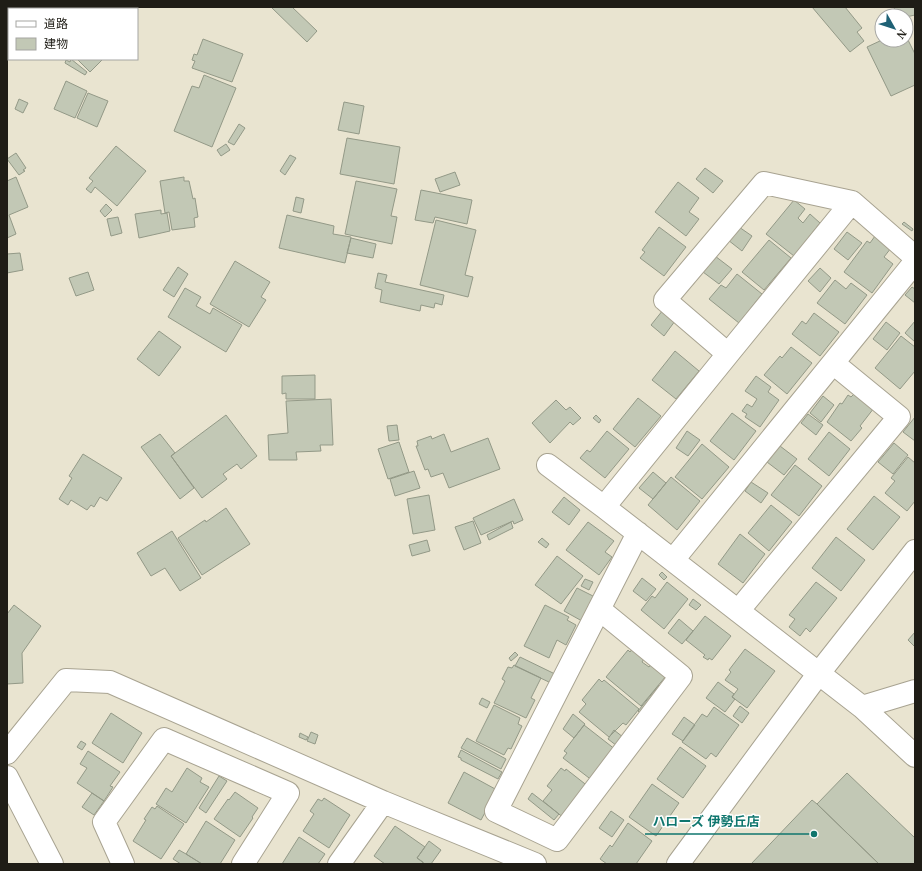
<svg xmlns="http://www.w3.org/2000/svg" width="922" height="871" viewBox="0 0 922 871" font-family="'PT Serif','Noto Sans JP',serif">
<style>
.building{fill:#c2c8b5;stroke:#939987}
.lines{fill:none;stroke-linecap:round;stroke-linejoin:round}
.minor-casing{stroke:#a8a391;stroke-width:24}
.minor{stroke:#fff;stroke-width:22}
.leader{fill:none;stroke:#0f766e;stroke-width:1.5}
.callout-dot{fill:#0f766e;stroke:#fff;stroke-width:1.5}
.callout-label{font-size:13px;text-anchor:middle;font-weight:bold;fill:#0f766e;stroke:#fff;stroke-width:3;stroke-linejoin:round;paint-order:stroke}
</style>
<rect width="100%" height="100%" fill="#e9e4d0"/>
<!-- building -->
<path class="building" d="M9,7H32L30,9H11Z
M46,7H83L84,9H44Z
M271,7H292L317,31L307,42Z
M812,7H845L862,28L857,32L864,41L850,52Z
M894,7H915V15L906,17V16H896Z
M7,8L9,10V20L7,19Z
M906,36L915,54V85L891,96L867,47L882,40H906Z
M203,39L243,54L232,82L192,68L195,61L192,60L194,54L197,55Z
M71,59L87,72L85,75L65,63L66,60L70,62Z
M77,59H103L90,72Z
M204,75L236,88L212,147L174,131L192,86L199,88Z
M66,81L87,91L75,118L54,109Z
M88,93L108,101L97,127L77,118Z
M19,99L28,103L23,113L15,109Z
M344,102L364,106L359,134L338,130Z
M239,124L245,128L234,145L228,142Z
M347,138L400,147L394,184L340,174Z
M226,144L230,150L221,156L217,150Z
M116,146L146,171L117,206L95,187L91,193L86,189L93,181L89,178Z
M16,153L26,168L23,170L25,171L19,175L7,159Z
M290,155L296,158L285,175L280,171Z
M705,168L723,181L713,193L696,179Z
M455,172L460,185L440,192L435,179Z
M16,177L28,207L9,215L16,234L7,238V181Z
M184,177V181H189L193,199L195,198L198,217L194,218L195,227L172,230L169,212L165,213L160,181Z
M356,181L397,189L391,216L397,217L392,244L345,234Z
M678,182L699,198L689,212L699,219L686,236L655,212Z
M421,190L472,200L467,224L435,217L433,223L415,220Z
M296,197L304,199L301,213L293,211Z
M794,200L805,209L798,218L803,223L810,214L820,223L794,256L766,234Z
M106,204L112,210L105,217L100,211Z
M161,210V214L167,213L170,231L139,238L135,214Z
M287,215L334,226L333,234L351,237L345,263L279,248Z
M118,217L122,233L111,236L107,219Z
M436,220L476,230L465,275L473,277L468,297L420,285Z
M904,222L913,229L912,231L902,224Z
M659,227L686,247L664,276L640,258L645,252L642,250Z
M739,227L752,236L742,251L728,240Z
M847,232L862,243L848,260L834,249Z
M875,236L891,248L884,257L893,264L872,293L844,272L867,241L870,243Z
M351,238L376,244L373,258L347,253Z
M769,240L791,258L764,290L742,272Z
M20,253L23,270L7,273V254Z
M715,256L732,269L719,284L703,272Z
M235,261L270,282L261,297L266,300L249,327L210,304Z
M178,267L188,274L174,297L163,290Z
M820,268L831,278L820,292L808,281Z
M88,272L94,290L76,296L69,278Z
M378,273L387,275L385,282L444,295L442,305L435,303L434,308L421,305L420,311L380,302L382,290L375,288Z
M737,274L762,294L739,323L709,299L721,285L726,288Z
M835,280L846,289L851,283L867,295L845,324L817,303Z
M912,287L915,289V303L905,295Z
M185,288L201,297L196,306L210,314L213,308L242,325L226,352L168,317Z
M663,310L675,321L664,336L651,325Z
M814,313L839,332L820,356L792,334L802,321L806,324Z
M915,321V342L905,333Z
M886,322L900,333L887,350L873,339Z
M159,331L181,347L159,376L137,359Z
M901,336L915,347V371L900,389L875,368Z
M791,347L812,363L787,394L764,375L780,356L782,358Z
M675,351L699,371L676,399L652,380Z
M315,375V399H286V393L282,394V376Z
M756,376L771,387L768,392L779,400L760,427L745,417L747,414L742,411L747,404L752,407L757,399L745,391Z
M855,393L874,408L860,426L862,428L851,441L827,422L840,403L842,404L848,395L851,397Z
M823,396L834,405L821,422L810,413Z
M638,398L661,416L635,447L613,429Z
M331,399L333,445H320L321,451L296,452L297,460H269L268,435L288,433L286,401Z
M556,400L566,410L570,407L581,418L573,425L570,422L550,443L532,423Z
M732,413L756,431L734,460L710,441Z
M808,414L823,425L816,435L801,423Z
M226,415L257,456L241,469L237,464L223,474L227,479L202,498L171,456Z
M596,415L601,420L599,423L593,418Z
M915,417V441L903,432Z
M397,425L399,440L389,441L387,426Z
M607,431L629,449L605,478L580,458L587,450L590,452Z
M687,431L700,440L688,456L676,448Z
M829,432L850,449L829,476L808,459Z
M160,434L175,453L171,456L194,488L180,499L141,447Z
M444,434L451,452L488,438L500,469L449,488L443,473L431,477L428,469L425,470L416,446H418L417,441L431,436L432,439Z
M399,442L409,472L388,479L378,449Z
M894,443L908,455L893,474L878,462Z
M702,444L729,467L702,499L675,477Z
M780,446L797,459L784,475L767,462Z
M83,454L122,478L107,501L100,497L94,507L91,505L87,510L71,500L68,505L59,499L72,478L69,476Z
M908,457L915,463V501L907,511L885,493L895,481L891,478Z
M795,465L822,486L799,516L771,495Z
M414,471L420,488L395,496L390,479Z
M653,472L666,483L653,499L639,488Z
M671,477L700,501L677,530L648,505Z
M751,482L768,493L761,503L745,491Z
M429,495L435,530L413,534L407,499Z
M874,496L900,517L873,550L847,529Z
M564,497L580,510L569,525L552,512Z
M514,499L523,520L514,524L513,521L481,535L473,518Z
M771,505L792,522L769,551L748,533Z
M226,508L250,544L202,575L178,538L205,520L206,522Z
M473,521L481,543L464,550L455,527Z
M511,522L513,528L489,540L487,535Z
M588,522L614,541L605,552L612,557L599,575L566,550Z
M172,531L201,578L180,591L165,568L151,576L137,553Z
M740,534L765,554L743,583L718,564Z
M836,537L865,560L841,591L812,568Z
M542,538L549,544L546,548L538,542Z
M427,540L430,551L412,556L409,545Z
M557,556L583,576L561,604L535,585Z
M662,572L667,577L664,580L659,575Z
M642,578L656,589L646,601L633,591Z
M585,579L593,582L589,590L581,586Z
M667,582L688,599L664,629L641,610L652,596L655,598Z
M816,582L837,598L810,632L806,628L800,636L789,627L795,619L789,615Z
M577,588L595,597L582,621L564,611Z
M693,599L701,605L696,610L689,605Z
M14,605L41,626L22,653L23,683L7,684V614Z
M545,605L569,617L567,620L576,625L566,645L557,640L549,658L524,646Z
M705,616L731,636L712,660L709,658L708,660L703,657L705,655L686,640Z
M679,619L693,631L682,644L668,633Z
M915,632V647L908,640Z
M633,648L645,657L642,662L649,667L651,664L666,676L641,706L606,677L628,650L630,652Z
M745,649L775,671L747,708L732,697L738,689L725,680L731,672L729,670Z
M515,652L518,655L511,661L509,658Z
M520,657L555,674L551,683L515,666Z
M514,665L541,678L531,698L535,700L526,718L494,703L505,681L502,679L508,667L512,668Z
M599,679L602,682L604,680L639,709L626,725L623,723L609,737L579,712L586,704L582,700Z
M718,682L734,694L732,697L735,699L725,712L706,698Z
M659,685L665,690L644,717L638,711Z
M482,698L490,702L487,708L479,704Z
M494,705L520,718L518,724L522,726L511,749L508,748L504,755L476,741Z
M740,706L749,713L742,723L733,716Z
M714,707L739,725L716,757L711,753L706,759L682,742L702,714L707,717Z
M111,713L142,733L123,763L92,743Z
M573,714L585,724L574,738L563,729Z
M684,717L695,725L683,741L672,734Z
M584,725L616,750L593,781L563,758L567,753L564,751Z
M614,730L628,741L621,749L608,739Z
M311,732L318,735L315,744L307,741Z
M300,733L308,737L306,740L299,737Z
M467,738L506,759L501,769L461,748Z
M81,741L86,744L82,750L77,747Z
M680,747L706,766L683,798L657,779Z
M461,750L502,772L498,779L461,760V758L458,757Z
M88,751L120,772L110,786L113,787L104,801L77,783L87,768L80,764Z
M187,768L202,778L200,782L209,787L186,823L156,804L166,788L172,792Z
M561,768L565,771L566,769L589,787L565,819L543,801L552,790L547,786Z
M464,772L497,790L481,820L448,803Z
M847,773L915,838V864H879L817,804Z
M219,776L227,781L206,813L199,808Z
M652,784L679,803L656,836L629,817Z
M235,792L258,808L252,817L253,818L240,837L214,819L228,799L229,800Z
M92,793L104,801L94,815L82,807Z
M532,793L559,814L554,820L528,799Z
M324,798L350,815L329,848L303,831L314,814L310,811L318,799L322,801Z
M812,800L817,804L879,864H751Z
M157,806L184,824L161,859L133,841L146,820L144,819L152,807L155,809Z
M611,811L624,820L612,837L599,828Z
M206,821L235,840L220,864H202L186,854Z
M628,823L652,841L636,864H607L600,859L610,845L612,847Z
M395,826L425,847L417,858L423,862L422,864H385L374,856Z
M299,837L325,854L318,864H282Z
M429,841L441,850L431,864H425L417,858Z
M179,850L186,854L202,864H181L173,859Z"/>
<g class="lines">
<defs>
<path id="minor" d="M728,354L852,202
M548,465L604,507L862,707L915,756
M604,507L728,354L665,300L764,183L852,202L915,257
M673,560L915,262
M599,609L681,676L557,840L496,811L638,533
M738,611L899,417L833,363
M862,707L915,691
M7,753L66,680L110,682L383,802L535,864
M7,777L52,864
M123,864L104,822L164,739L288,793L243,864
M339,864L383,802
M678,864L819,673L915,551"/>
</defs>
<!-- minor casing -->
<use href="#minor" class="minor-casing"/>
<!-- minor -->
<use href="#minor" class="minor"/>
</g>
<!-- callouts -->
<path class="leader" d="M814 834L768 834H645"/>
<circle class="callout-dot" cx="814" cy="834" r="4"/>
<g class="callout-label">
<text x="706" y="826">ハローズ 伊勢丘店</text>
</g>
<!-- border -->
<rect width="922" height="871" fill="none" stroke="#1f1d16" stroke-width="16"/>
<!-- legend -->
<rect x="8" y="8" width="130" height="52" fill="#ffffff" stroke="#a5a5a2"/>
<rect x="16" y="21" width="20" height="6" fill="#ffffff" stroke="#a5a5a2"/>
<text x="44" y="28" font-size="12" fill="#1f1d16">道路</text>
<rect x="16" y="38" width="20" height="12" fill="#c2c8b5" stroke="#a5a5a2"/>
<text x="44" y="48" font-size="12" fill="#1f1d16">建物</text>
<!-- north arrow -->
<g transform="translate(894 28) rotate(129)"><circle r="19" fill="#ffffff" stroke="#a5a5a2"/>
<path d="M0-3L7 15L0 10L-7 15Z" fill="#1f6175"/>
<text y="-6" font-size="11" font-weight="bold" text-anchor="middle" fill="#1f1d16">N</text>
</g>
</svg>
